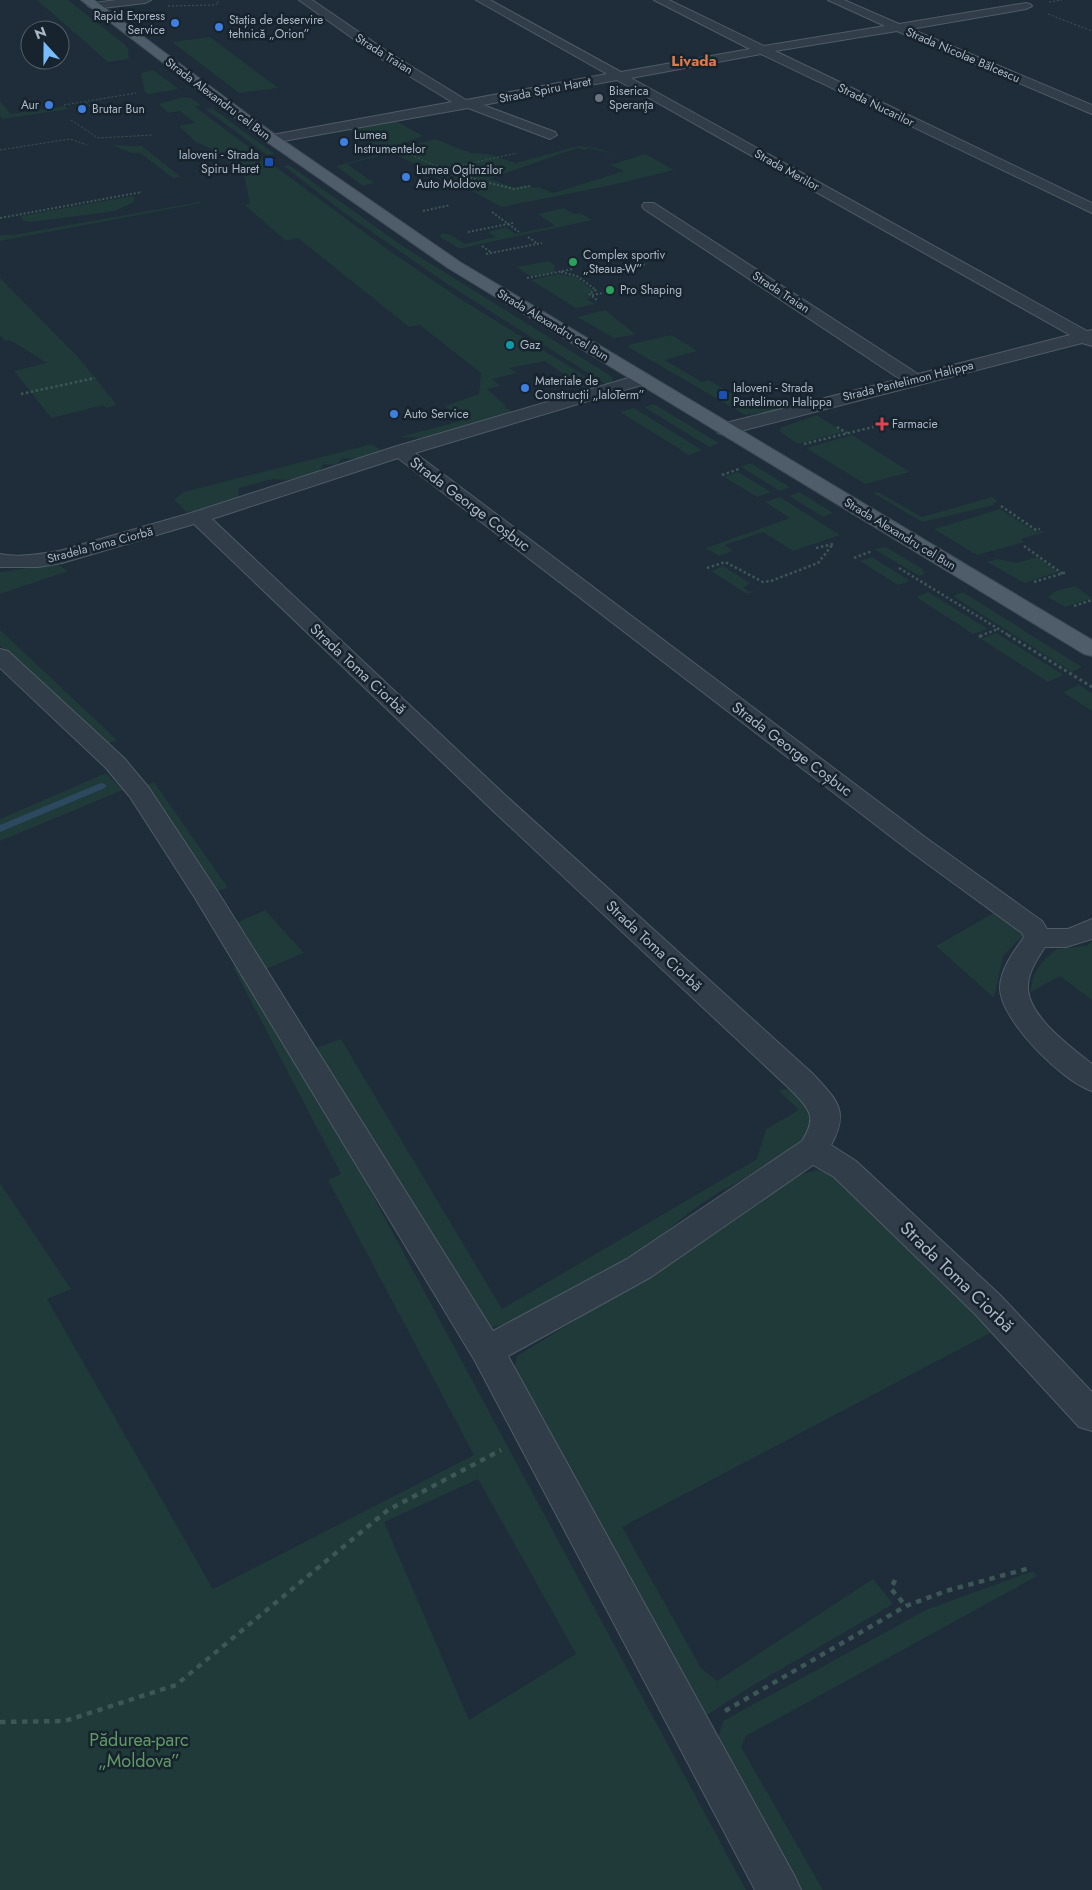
<svg xmlns="http://www.w3.org/2000/svg" width="1092" height="1890" viewBox="0 0 1092 1890" font-family="Jost,sans-serif">
<style>
.green{fill:#1f3a39;fill-rule:evenodd}
.lines{fill:none;stroke-linecap:round;stroke-linejoin:round}
.stream{fill:#2d4960;fill-rule:evenodd}
.minor-casing{stroke:#4f5c67;stroke-width:2}
.major-casing{stroke:#3e4a55;stroke-width:2}
.path-far4{stroke:#3d5656;stroke-width:1;stroke-dasharray:2 2;stroke-linecap:butt}
.path-far3{stroke:#3d5656;stroke-width:2;stroke-dasharray:2 2;stroke-linecap:butt}
.path-far2{stroke:#3d5656;stroke-width:2.5;stroke-dasharray:2.5 2.5;stroke-linecap:butt}
.path-far1{stroke:#3d5656;stroke-width:3;stroke-dasharray:3 3;stroke-linecap:butt}
.path{stroke:#3d5656;stroke-width:4.5;stroke-dasharray:5.5 5.5;stroke-linecap:butt}
.minor{fill:#313e49;fill-rule:evenodd}
.major{fill:#4f5d6a;fill-rule:evenodd}
.shop-dot{fill:#3f7fe0;stroke:#17232d;stroke-width:2}
.worship-dot{fill:#6b7280;stroke:#17232d;stroke-width:2}
.transit-dot{fill:#1a4fb4;stroke:#17232d;stroke-width:2}
.leisure-dot{fill:#2e9e5b;stroke:#17232d;stroke-width:2}
.culture-dot{fill:#0f9aa8;stroke:#17232d;stroke-width:2}
.health-dot{fill:#e0444e;stroke:#17232d;stroke-width:2}
.labels{text-anchor:middle;dominant-baseline:central;stroke-width:5;stroke-linejoin:round;paint-order:stroke}
.far-poi-label{font-size:12px;fill:#abb9c6;stroke:#17232d;text-anchor:start}
.far-street-label{font-size:12px;fill:#abb9c6;stroke:#17232d}
.far-quarter-label{font-size:15px;font-weight:bold;fill:#de7b4e;stroke:#17232d}
.street-label{font-size:15px;fill:#abb9c6;stroke:#17232d}
.near-street-label{font-size:18px;fill:#abb9c6;stroke:#17232d}
.near-park-label{font-size:18px;fill:#619966;stroke:#17232d}
</style>
<rect width="100%" height="100%" fill="#1e2d39"/>
<!-- green -->
<path class="green" d="M37,0H68L124,44L128,49L129,59L108,62Z
M210,37L278,88L239,93L172,42Z
M153,70L179,89L149,94L145,93L141,73Z
M184,97L191,98L201,105L195,107L387,249L459,298L601,386L586,390L545,361L509,368L517,373L492,379L500,386L487,389L505,405V409H509L513,411L422,438L400,437L461,421L445,406L479,394L481,373L420,325L409,327L298,238L286,241L245,205L250,204L244,175L251,174L239,163L230,164L214,150L196,142L179,126L195,123L180,111L168,113L159,104Z
M0,101L11,114L65,106L69,109L2,119L0,116Z
M212,108L275,154L267,155L205,109Z
M394,120L423,136L381,151L348,130Z
M435,139L471,153L488,154L516,163L578,146L597,148L613,154L589,148L584,150L577,148L489,179L516,188L525,185L534,188L538,187L553,193L624,171L610,165L645,154L674,170L612,185L502,207L468,189L392,153L347,164L374,183L363,186L336,166Z
M112,145L142,146L181,177L173,178L140,153H132Z
M289,165L401,245L611,376L613,380L607,385L444,282L343,212L284,166Z
M132,196L135,198L134,202L115,211L31,222L22,220L21,216Z
M199,202L202,203L0,241V235H13Z
M564,208L574,214L581,213L592,220L463,248H458L439,236L443,233L451,235L465,244L495,237L488,232L506,227L515,234L555,226L538,214Z
M549,261L555,265L554,272L530,276L516,267Z
M558,274L576,277L594,291L586,294L591,298L587,299L595,304L576,308L531,280Z
M0,278L78,357L117,405L106,408L103,405L52,418L49,415L14,371L47,363L10,340L5,341L0,335Z
M605,310L634,333L633,335L614,338L577,317Z
M672,335L697,351L665,360L702,382L709,380L757,409L813,396L809,401L773,411L745,415L628,347L631,344Z
M654,404L719,443L709,447L644,407Z
M634,408L702,450L689,455L620,412Z
M817,415L843,432L798,444L779,431L782,427Z
M852,435L910,472L865,484L806,448Z
M372,444L384,452L362,459L342,458L337,465L324,464L318,472L287,480L273,479L239,488L238,497L195,511L186,512L174,499L184,492Z
M750,463L790,487L780,491L741,467Z
M738,472L771,492L757,497L724,477Z
M799,492L833,513L823,517L789,496Z
M878,492L922,517L992,497L998,501L993,503L994,505L922,522L873,493Z
M780,497L840,535L793,551L763,532L725,545L733,551L719,556L706,548L790,518L765,502Z
M1000,509L1036,532L1043,531L1045,532L1021,539L1024,542L977,555L934,529Z
M886,547L921,568L925,574L919,576L874,549Z
M872,557L910,581L898,585L860,561Z
M1037,557L1058,572L1024,583L987,562L997,559L1017,563Z
M57,564L68,571L0,594V572Z
M723,566L750,583L743,588L750,592L759,590L747,594L711,571Z
M1075,586L1092,598L1065,607L1048,597L1056,591Z
M928,592L988,629L973,634L916,597Z
M963,592L1082,667L1072,672L953,596Z
M0,630L117,740L108,744L0,646Z
M996,633L1064,675L1048,682L981,639Z
M1079,685L1092,693V711L1063,692Z
M106,773L123,790L0,841V819Z
M154,782L228,888L217,891L143,786Z
M265,910L304,953L266,969L236,923Z
M995,912L1024,934L1003,956L994,998L936,946Z
M1092,942V1000L1060,976L1031,992C1031,973 1042,960 1057,949L1086,946Z
M241,965L358,1168L746,1890H0V1183L71,1289L47,1299L213,1589L474,1455L328,1180L341,1174L233,967ZM478,1479L576,1654L469,1720L384,1522Z
M341,1039L502,1309L757,1159L766,1129L799,1110L778,1090L797,1088L815,1120L809,1135L784,1156L716,1194L691,1211L627,1264L516,1321L485,1329L316,1048Z
M818,1170L836,1175L994,1331L622,1527L701,1668L717,1681L873,1579L893,1604L747,1689L704,1717L512,1376L517,1356L641,1280L797,1175Z
M1033,1571L1037,1576L746,1736L741,1747L823,1890H800L717,1742L723,1721L928,1609Z"/>
<g class="lines">
<!-- stream -->
<path class="stream" d="M101,783L105,784L106,786L105,788L0,832V825Z"/>
<defs>
<path id="minor" d="M116,0H151L145,3L94,9L88,6L94,3Z
M299,0H312L391,54L466,100L607,74L476,0H490L621,72L750,49L654,0H669L764,46L885,26L828,0H844L899,24L1026,3L1030,4L1032,6L1026,9L911,29L1092,105V114L897,31L775,51L1092,203V213L761,54L631,78L1087,331L1092,330V346L1082,343L725,435L718,433L716,429L718,425L900,379L644,209L642,206L644,203H654L918,374L1070,335L617,80L483,105L555,132L557,135L550,139L468,108L272,143L267,142L265,139L267,136L272,135L452,102L383,60Z
M642,374L648,375L651,379L648,383L415,453L929,840L1042,921L1047,929H1068L1092,919V939L1066,947H1045C1037,959 1027,974 1028,989C1030,1018 1071,1047 1092,1064V1091C1063,1082 1000,1020 1000,988C1000,970 1014,951 1024,937L1022,933L911,852L398,458L212,519L505,795L813,1074C837,1100 850,1111 831,1145L856,1161L999,1294L1092,1392V1431L1079,1427L975,1314L834,1177L813,1165L651,1277L508,1356L794,1875L801,1890H755L475,1361L195,898L130,797L106,768L0,668V649L8,651L124,758L149,788L221,897L493,1331L627,1259L802,1141C818,1116 809,1109 791,1090L487,805L194,524L62,563L38,567H0V554C19,558 40,554 59,551L191,513L394,447Z"/>
<path id="major" d="M81,0H94L277,136L460,262L1092,640V656L1084,654L448,268L267,142Z"/>
</defs>
<!-- minor casing -->
<use href="#minor" class="minor-casing"/>
<!-- major casing -->
<use href="#major" class="major-casing"/>
<!-- path-far4 -->
<path class="path-far4" d="M1049,2L1062,0
M168,6L215,5L219,3L217,0
M1048,14L1092,31
M86,102L98,114
M64,105L136,93
M71,120L98,138L153,135
M396,148L438,167
M0,150L70,139L87,145
M454,167L517,153"/>
<!-- path-far3 -->
<path class="path-far3" d="M436,166L481,181L514,189L530,186
M444,169L460,166
M423,211L450,205
M492,212L519,232
M0,218L142,192
M468,232L513,223
M528,237L538,244
M482,246L492,253
M486,254L542,243
M639,266L647,264
M561,272L577,276L596,290L589,294L597,300
M527,278L573,269
M592,295L603,293"/>
<!-- path-far2 -->
<path class="path-far2" d="M21,394L95,378
M837,427L847,433
M804,444L877,426
M722,475L739,469
M1001,506L1036,530L1040,529
M1024,546L1063,574
M816,548L833,544
M854,558L872,551
M707,568L725,562L763,582L771,581L818,563L833,544
M899,568L1010,636
M1034,582L1067,572
M1074,606L1092,600
M980,636L998,629"/>
<!-- path-far1 -->
<path class="path-far1" d="M1008,635L1092,687
M979,637L983,635"/>
<!-- path -->
<path class="path" d="M895,1580L891,1589L906,1606
M725,1711L906,1606L946,1591L1030,1568
M0,1722L65,1721L176,1685L388,1510L501,1450"/>
<!-- minor -->
<use href="#minor" class="minor"/>
<!-- major -->
<use href="#major" class="major"/>
</g>
<!-- markers -->
<g class="shop-dot">
<circle cx="175" cy="23" r="5"/>
<circle cx="219" cy="27" r="5"/>
<circle cx="49" cy="105" r="5"/>
<circle cx="82" cy="109" r="5"/>
<circle cx="344" cy="142" r="5"/>
<circle cx="406" cy="177" r="5"/>
<circle cx="525" cy="388" r="5"/>
<circle cx="394" cy="414" r="5"/>
</g>
<circle class="worship-dot" cx="599" cy="98" r="5"/>
<g class="transit-dot">
<rect x="264" y="157" width="10" height="10" rx="2.5"/>
<rect x="718" y="390" width="10" height="10" rx="2.5"/>
</g>
<g class="leisure-dot">
<circle cx="573" cy="262" r="5"/>
<circle cx="610" cy="290" r="5"/>
</g>
<circle class="culture-dot" cx="510" cy="345" r="5"/>
<path class="health-dot" d="M879.5 416.5h5v5h5v5h-5v5h-5v-5h-5v-5h5z"/>
<g class="labels">
<!-- far-poi labels -->
<g class="far-poi-label">
<text x="165" y="16" text-anchor="end">Rapid Express<tspan x="165" dy="14">Service</tspan></text>
<text x="229" y="20">Stația de deservire<tspan x="229" dy="14">tehnică „Orion”</tspan></text>
<text x="609" y="91">Biserica<tspan x="609" dy="14">Speranţa</tspan></text>
<text x="39" y="105" text-anchor="end">Aur</text>
<text x="92" y="109">Brutar Bun</text>
<text x="354" y="135">Lumea<tspan x="354" dy="14">Instrumentelor</tspan></text>
<text x="259" y="155" text-anchor="end">Ialoveni - Strada<tspan x="259" dy="14">Spiru Haret</tspan></text>
<text x="416" y="170">Lumea Oglinzilor<tspan x="416" dy="14">Auto Moldova</tspan></text>
<text x="583" y="255">Complex sportiv<tspan x="583" dy="14">„Steaua-W”</tspan></text>
<text x="620" y="290">Pro Shaping</text>
<text x="520" y="345">Gaz</text>
<text x="535" y="381">Materiale de<tspan x="535" dy="14">Construcții „IaloTerm”</tspan></text>
<text x="733" y="388">Ialoveni - Strada<tspan x="733" dy="14">Pantelimon Halippa</tspan></text>
<text x="404" y="414">Auto Service</text>
<text x="892" y="424">Farmacie</text>
</g>
<!-- far-street labels -->
<g class="far-street-label">
<text transform="translate(384 54) rotate(32)">Strada Traian</text>
<text transform="translate(963 55) rotate(23)">Strada Nicolae Bălcescu</text>
<text transform="translate(545 90) rotate(-11)">Strada Spiru Haret</text>
<text transform="translate(218 99) rotate(37)">Strada Alexandru cel Bun</text>
<text transform="translate(876 105) rotate(26)">Strada Nucarilor</text>
<text transform="translate(787 170) rotate(29)">Strada Merilor</text>
<text transform="translate(781 292) rotate(33)">Strada Traian</text>
<text transform="translate(553 325) rotate(31)">Strada Alexandru cel Bun</text>
<text transform="translate(908 381) rotate(-14)">Strada Pantelimon Halippa</text>
<text transform="translate(900 534) rotate(31)">Strada Alexandru cel Bun</text>
<text transform="translate(100 545) rotate(-15)">Stradela Toma Ciorbă</text>
</g>
<!-- far-quarter labels -->
<g class="far-quarter-label">
<text x="694" y="61">Livada</text>
</g>
<!-- street labels -->
<g class="street-label">
<text transform="translate(470 504) rotate(37)">Strada George Coșbuc</text>
<text transform="translate(358 669) rotate(43)">Strada Toma Ciorbă</text>
<text transform="translate(792 749) rotate(37)">Strada George Coșbuc</text>
<text transform="translate(654 946) rotate(43)">Strada Toma Ciorbă</text>
</g>
<!-- near-street labels -->
<g class="near-street-label">
<text transform="translate(957 1277) rotate(44)">Strada Toma Ciorbă</text>
</g>
<!-- near-park labels -->
<g class="near-park-label">
<text x="139" y="1740">Pădurea-parc<tspan x="139" dy="21">„Moldova”</tspan></text>
</g>
</g>
<!-- north arrow -->
<g transform="translate(45 45) rotate(339)"><circle r="24" fill="#17232d" stroke="#525f6a"/>
<path d="M0-4L9 19L0 12L-9 19Z" fill="#77bdff"/>
<text y="-8" font-size="14" font-weight="bold" text-anchor="middle" fill="#abb9c6">N</text>
</g>
</svg>
